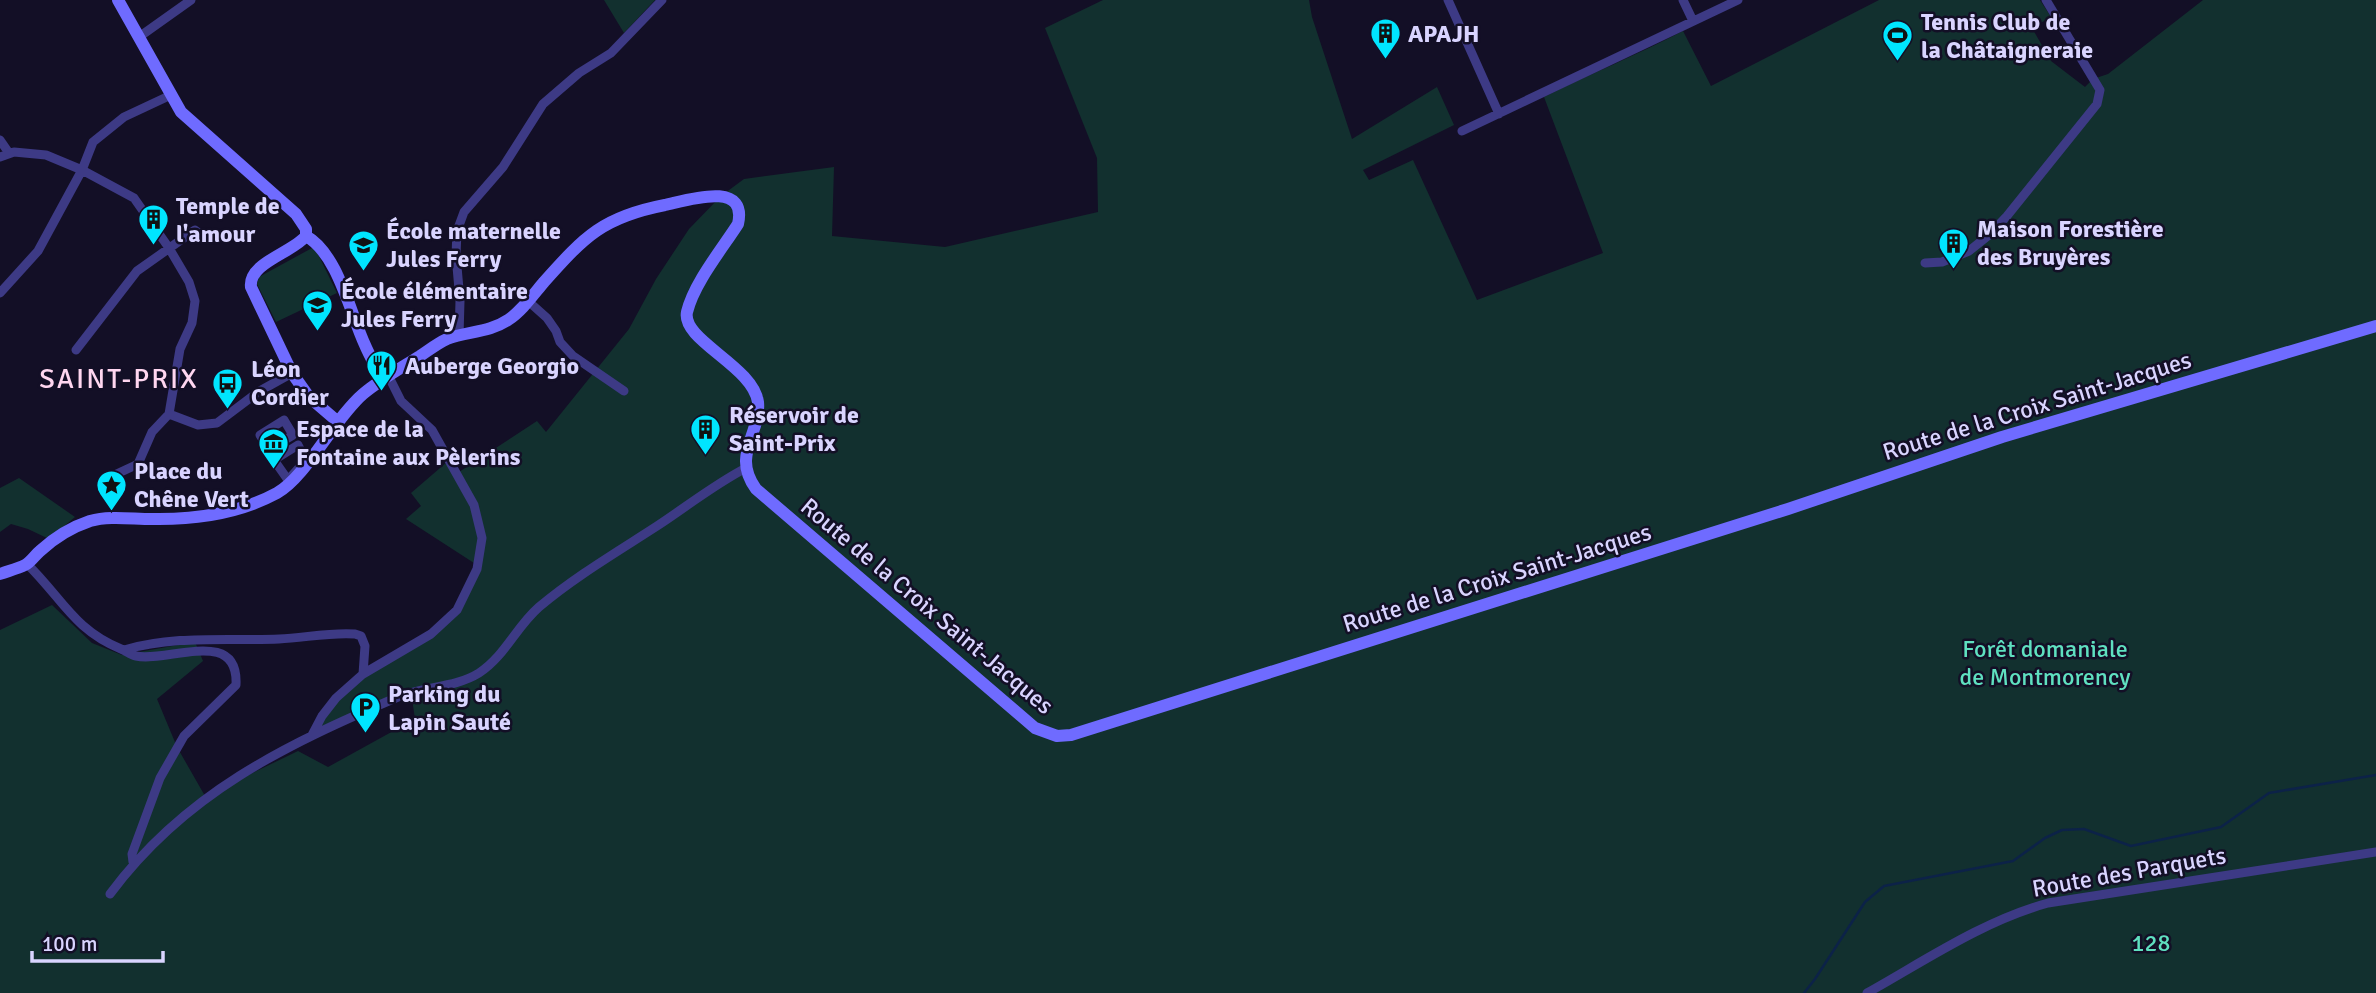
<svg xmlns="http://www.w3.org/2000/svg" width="2376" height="993" viewBox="0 0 2376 993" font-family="Signika,sans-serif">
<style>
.green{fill:#12302f}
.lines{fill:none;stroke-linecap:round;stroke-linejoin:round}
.stream{stroke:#0c2248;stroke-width:2.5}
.street{stroke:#3d3a85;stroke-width:9}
.secondary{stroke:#6f6bff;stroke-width:12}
.labels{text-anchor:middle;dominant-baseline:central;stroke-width:5;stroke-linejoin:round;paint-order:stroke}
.poi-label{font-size:24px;font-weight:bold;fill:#d9d4ff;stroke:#130f26;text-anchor:start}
.street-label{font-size:24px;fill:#d9d4ff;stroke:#130f26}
.park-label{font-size:24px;fill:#5fe0c0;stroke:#130f26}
.quarter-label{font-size:28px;letter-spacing:2px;fill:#ffd6f0;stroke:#130f26}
</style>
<rect width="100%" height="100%" fill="#130f26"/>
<!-- green -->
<path class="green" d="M604,0H655L624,33Z
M1103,0H1309L1312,17L1352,139L1437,87L1454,125L1363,170L1369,180L1413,160L1477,300L1603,253L1544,97C1590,74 1637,55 1683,31L1711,86L1879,0H2040L2051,17L2032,28L2051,61L2085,87L2093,79L2108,74L2203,0H2376V993H0V630L52,605L92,643L122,655L195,642L203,661L157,699L177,747L205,796L298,751L328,767L415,719L411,692L312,735L322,716L363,674L431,634L457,610L474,578L484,532L459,472L537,421L546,432L629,329L656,279L689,229L721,196L744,179L834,167L832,236L945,247L1098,212L1097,158L1045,28Z
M312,248L317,252L337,293L276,322L257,284L259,277Z
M447,462L470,501L480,535L474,563L406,519L421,506L411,493Z
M19,478L75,517L49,539L28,529L11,524L0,532V488Z"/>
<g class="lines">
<!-- stream -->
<path class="stream" d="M1804,993L1815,979L1865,902L1884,886L2013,861L2045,838L2062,830L2084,829L2131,846L2221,827L2269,793L2376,775"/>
<!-- street -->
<path class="street" d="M1448,0L1499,114
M1683,0L1693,21
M139,37L191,0
M1462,131L1738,0
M0,140L9,153
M0,157L14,152L46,155L82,170L134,198L169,248L189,282L195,301L192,323L180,349L169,414L152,432L138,464L108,478L105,485L116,498
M1925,263L1942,262L1969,251L1989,235L2007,216L2097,104L2100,90L2046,0
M0,293L38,251L82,170L93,142L124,117L171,95
M528,301L547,318L556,331L560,342L573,356L624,391
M459,336L460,301L456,255L457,231L464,212L503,167L543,104L579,73L611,53L662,0
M76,350L137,271L195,230L207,239
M169,414L198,425L217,423L258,392L292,373
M284,420L293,435L269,449L260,435Z
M298,445L306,460L288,480L274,460Z
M27,564C62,598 74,630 121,649C126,651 131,655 136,656C167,663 239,626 236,685L184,736L160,778L132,854L133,862
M124,650C175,635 227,641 279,639C304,638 330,632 355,634L361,636L365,646L363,674
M312,735L322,716L336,698L363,674L431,634L457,610L477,569L482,538L474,505L432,430L401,401L388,375
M110,894C185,793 285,745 398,697C424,686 455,688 479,673C505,656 516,627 539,607C576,576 617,552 657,526C686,507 715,484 746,468
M1867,993C1926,960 1983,921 2048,903L2376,852"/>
<!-- secondary -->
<path class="secondary" d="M118,0L181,112L296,214L306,229V236
M306,236C292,253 248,263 251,287L292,373L309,397L337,421
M306,236C338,254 350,313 365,345C370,357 377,368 382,379
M0,574C8,571 17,569 25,565C31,562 35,555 40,551C54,538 72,527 90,521C112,515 136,520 159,519C198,519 242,512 277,493C306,477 334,419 363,394C381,379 401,368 420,356C429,350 438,343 447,339C467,331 489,333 508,320C522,311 533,295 544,282C585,236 603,217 665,205C688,200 748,180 738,224C722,249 694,283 687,312C681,340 753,366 758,402C761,434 731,455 756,489L1035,728L1057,736L1071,735L1788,509L2002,437L2376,326"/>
</g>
<!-- icons -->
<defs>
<symbol id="building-pin" viewBox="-11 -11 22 30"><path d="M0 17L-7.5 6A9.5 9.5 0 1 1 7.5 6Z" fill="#00e5ff" stroke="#130f26"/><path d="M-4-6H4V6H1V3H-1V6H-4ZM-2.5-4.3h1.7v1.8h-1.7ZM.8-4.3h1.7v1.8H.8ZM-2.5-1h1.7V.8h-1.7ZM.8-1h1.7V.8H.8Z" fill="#111"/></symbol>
<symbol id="stadium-pin" viewBox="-11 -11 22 30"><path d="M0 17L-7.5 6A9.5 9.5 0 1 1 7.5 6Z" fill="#00e5ff" stroke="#130f26"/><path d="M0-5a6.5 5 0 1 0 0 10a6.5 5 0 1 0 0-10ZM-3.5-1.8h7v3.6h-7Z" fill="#111"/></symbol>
<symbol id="school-pin" viewBox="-11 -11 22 30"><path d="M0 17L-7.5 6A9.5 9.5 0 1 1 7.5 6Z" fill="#00e5ff" stroke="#130f26"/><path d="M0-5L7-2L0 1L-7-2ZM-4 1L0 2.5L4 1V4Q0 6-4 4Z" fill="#111"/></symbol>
<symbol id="restaurant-pin" viewBox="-11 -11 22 30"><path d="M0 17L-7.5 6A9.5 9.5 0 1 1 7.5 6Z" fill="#00e5ff" stroke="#130f26"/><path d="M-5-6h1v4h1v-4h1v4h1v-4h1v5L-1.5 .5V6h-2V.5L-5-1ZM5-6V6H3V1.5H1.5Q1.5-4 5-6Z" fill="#111"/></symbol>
<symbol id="bus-pin" viewBox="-11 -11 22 30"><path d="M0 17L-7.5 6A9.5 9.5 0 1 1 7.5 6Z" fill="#00e5ff" stroke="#130f26"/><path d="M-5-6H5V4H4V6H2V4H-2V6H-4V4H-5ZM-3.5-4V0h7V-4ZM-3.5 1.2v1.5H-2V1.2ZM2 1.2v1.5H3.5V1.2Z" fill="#111"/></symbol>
<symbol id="museum-pin" viewBox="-11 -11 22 30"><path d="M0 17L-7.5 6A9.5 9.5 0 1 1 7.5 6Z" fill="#00e5ff" stroke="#130f26"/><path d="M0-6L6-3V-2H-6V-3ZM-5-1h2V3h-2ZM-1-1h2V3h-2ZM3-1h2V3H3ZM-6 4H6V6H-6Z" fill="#111"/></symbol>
<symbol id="sight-pin" viewBox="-11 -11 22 30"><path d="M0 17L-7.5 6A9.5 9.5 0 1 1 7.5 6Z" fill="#00e5ff" stroke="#130f26"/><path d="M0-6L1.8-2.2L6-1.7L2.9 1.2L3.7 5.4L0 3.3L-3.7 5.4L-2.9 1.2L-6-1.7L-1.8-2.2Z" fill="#111"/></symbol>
<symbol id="parking-pin" viewBox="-11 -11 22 30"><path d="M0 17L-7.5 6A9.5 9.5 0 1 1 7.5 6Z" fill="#00e5ff" stroke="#130f26"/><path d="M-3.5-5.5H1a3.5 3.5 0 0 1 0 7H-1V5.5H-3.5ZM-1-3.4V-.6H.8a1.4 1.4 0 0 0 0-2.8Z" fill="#111"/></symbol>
</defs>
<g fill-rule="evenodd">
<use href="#building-pin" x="1368" y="16" width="35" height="47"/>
<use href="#stadium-pin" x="1880" y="18" width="35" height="47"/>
<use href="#building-pin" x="136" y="202" width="35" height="47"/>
<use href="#building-pin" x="1936" y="226" width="35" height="47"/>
<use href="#school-pin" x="346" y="228" width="35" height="47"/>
<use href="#school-pin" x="300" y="288" width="35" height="47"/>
<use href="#restaurant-pin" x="364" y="348" width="35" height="47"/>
<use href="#bus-pin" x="210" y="366" width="35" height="47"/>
<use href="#building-pin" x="688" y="412" width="35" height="47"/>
<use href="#museum-pin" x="256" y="426" width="35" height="47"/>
<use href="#sight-pin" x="94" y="468" width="35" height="47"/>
<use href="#parking-pin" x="348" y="690" width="35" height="47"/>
</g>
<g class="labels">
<!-- poi labels -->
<g class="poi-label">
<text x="1921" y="22">Tennis Club de<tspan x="1921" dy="28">la Châtaigneraie</tspan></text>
<text x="1408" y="34">APAJH</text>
<text x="176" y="206">Temple de<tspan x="176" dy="28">l'amour</tspan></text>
<text x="1977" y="229">Maison Forestière<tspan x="1977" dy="28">des Bruyères</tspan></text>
<text x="386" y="231">École maternelle<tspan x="386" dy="28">Jules Ferry</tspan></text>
<text x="341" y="291">École élémentaire<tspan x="341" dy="28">Jules Ferry</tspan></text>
<text x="405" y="366">Auberge Georgio</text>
<text x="251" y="369">Léon<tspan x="251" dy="28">Cordier</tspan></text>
<text x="729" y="415">Réservoir de<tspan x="729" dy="28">Saint-Prix</tspan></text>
<text x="296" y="429">Espace de la<tspan x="296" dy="28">Fontaine aux Pèlerins</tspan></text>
<text x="134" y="471">Place du<tspan x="134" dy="28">Chêne Vert</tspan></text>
<text x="388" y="694">Parking du<tspan x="388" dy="28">Lapin Sauté</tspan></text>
</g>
<!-- street labels -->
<g class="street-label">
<text transform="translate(2037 406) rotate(-17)">Route de la Croix Saint-Jacques</text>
<text transform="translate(1497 578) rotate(-17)">Route de la Croix Saint-Jacques</text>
<text transform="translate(927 606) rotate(40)">Route de la Croix Saint-Jacques</text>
<text transform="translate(2129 872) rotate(-10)">Route des Parquets</text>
</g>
<!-- park labels -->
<g class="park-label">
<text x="2045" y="649">Forêt domaniale<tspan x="2045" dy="28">de Montmorency</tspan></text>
<text x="2151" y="943">128</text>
</g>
<!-- quarter labels -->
<g class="quarter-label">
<text x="119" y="379">SAINT-PRIX</text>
</g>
</g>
<!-- scale -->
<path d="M32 951v10h131v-10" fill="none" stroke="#d9d4ff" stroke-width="3.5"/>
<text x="42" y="951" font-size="21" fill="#d9d4ff" stroke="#130f26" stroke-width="5" paint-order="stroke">100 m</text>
</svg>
